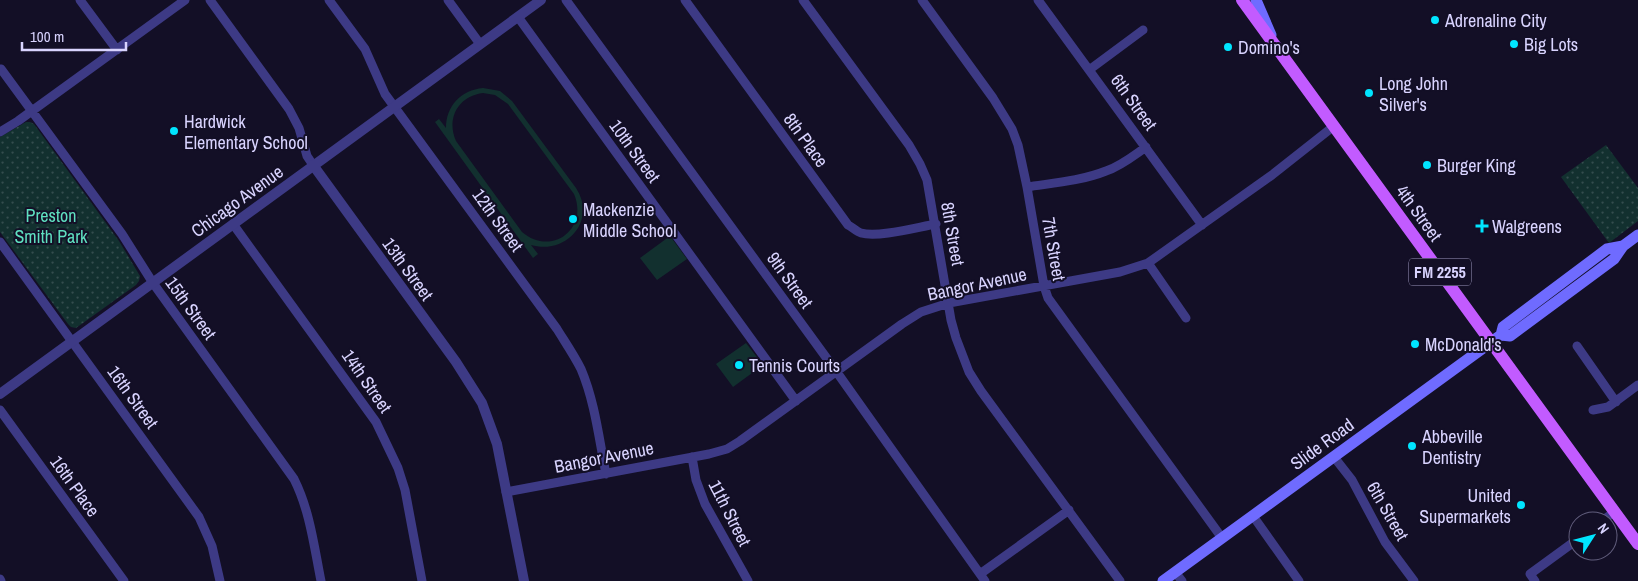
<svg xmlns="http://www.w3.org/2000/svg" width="1638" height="581" viewBox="0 0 1638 581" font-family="'Archivo Narrow',sans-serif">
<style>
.grass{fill:url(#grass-dots)}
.pitch{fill:#12302f;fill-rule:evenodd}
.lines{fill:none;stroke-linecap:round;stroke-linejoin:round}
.minor{stroke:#3d3a85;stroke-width:9}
.tertiary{stroke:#3d3a85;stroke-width:10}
.secondary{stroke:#6f6bff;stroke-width:11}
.primary{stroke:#c25bff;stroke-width:12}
.poi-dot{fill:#00e5ff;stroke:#130f26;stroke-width:2}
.labels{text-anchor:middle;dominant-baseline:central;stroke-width:4;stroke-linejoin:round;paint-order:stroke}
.shield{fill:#130f26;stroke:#9e99be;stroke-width:1}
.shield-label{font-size:16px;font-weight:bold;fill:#d9d4ff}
.poi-label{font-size:18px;fill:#d9d4ff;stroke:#130f26;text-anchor:start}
.street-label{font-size:18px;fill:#d9d4ff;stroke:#130f26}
.park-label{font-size:18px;fill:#5fe0c0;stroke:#130f26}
</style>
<defs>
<pattern id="grass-dots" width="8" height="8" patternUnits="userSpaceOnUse" patternTransform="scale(1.25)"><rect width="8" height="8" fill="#12302f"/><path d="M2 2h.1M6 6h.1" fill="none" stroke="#344d4e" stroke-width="1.8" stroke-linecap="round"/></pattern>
</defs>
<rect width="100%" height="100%" fill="#130f26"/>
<!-- grass -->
<path class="grass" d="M26,122H30L34,124L119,241L140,276L139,281L136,285L76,328L71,327L68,324L0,232V137Z
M1606,145L1638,188V221L1609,243L1561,177Z"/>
<!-- pitch -->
<path class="pitch" d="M483,88L500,91L512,101L576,188C597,220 567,255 531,245L538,254L533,258L435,122L439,119L446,128C446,106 461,90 483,88ZM483,93L495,95L508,104L574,194C589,229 551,257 522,232L456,141C446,119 458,96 483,93Z
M670,236L687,259L657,280L640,258Z
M746,343L763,365L733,387L716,364Z"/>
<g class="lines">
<!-- minor -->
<path class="minor" d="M80,0L117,50
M210,0L289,109L299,128L307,156L313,165
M329,0L365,49L385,94L557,329C565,342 574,355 581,369C595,402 599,439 606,474
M448,0L480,44
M566,0L836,371L985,581
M685,0L848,225C852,227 857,232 861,233C878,238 918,227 936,224
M803,0L909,145L920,164L927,180L951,320L956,338L969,372L981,391L1120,581
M922,0L993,98L1012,129L1018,145L1027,187L1044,286L1048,298L1222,538
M1038,0L1202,225
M518,17L796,401
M1,69L122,234L153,283L294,479C310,511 314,546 321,581
M1089,70L1143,30
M0,132L18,121L185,0
M1027,187C1053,183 1081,181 1106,171C1121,166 1133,156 1146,147
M233,224L376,422L398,468L405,490L422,581
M0,242L199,517L212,546L220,581
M1148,263L1186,318
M1577,346L1616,402
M0,410L124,581
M1593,410L1608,407L1638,385
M692,457L696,480L705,504L748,581
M1334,457L1352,480L1385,542L1414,581
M506,492L709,454L727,449L740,441L902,324L921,312L949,303L1120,272L1148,263L1272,175L1334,126
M1253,516L1299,581
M1602,521L1614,512
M1175,572L1182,581
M980,574L1069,510
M0,579L1,581
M1535,581L1530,574L1578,539"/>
<!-- tertiary -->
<path class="tertiary" d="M313,165L456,362L482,403L497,444L524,581
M0,394L541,0"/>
<!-- secondary -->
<path class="secondary" d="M1256,0L1271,35
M1501,335L1503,327L1607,249L1623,246
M1163,581L1501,335L1510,336L1614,259L1623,246L1638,235"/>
<!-- primary -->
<path class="primary" d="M1242,0L1638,544"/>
</g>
<!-- markers -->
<g class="poi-dot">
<circle cx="1435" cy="20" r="5"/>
<circle cx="1514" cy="44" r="5"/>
<circle cx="1228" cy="47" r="5"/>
<circle cx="1369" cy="93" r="5"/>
<circle cx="174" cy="131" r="5"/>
<circle cx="1427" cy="165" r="5"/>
<circle cx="573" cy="219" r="5"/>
<path d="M1479.5 218.5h5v5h5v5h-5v5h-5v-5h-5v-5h5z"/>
<circle cx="1415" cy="344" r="5"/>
<circle cx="739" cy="365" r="5"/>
<circle cx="1412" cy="446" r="5"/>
<circle cx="1521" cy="505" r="5"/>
</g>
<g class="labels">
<!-- shield labels -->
<rect class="shield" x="1409" y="258.5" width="62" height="27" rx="4"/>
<g class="shield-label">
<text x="1440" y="272">FM 2255</text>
</g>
<!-- poi labels -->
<g class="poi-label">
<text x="1445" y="20">Adrenaline City</text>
<text x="1524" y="44">Big Lots</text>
<text x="1238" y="47">Domino's</text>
<text x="1379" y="83">Long John<tspan x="1379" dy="21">Silver's</tspan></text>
<text x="184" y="121">Hardwick<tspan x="184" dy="21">Elementary School</tspan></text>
<text x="1437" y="165">Burger King</text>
<text x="583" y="209">Mackenzie<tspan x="583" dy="21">Middle School</tspan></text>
<text x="1492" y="226">Walgreens</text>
<text x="1425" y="344">McDonald's</text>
<text x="749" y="365">Tennis Courts</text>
<text x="1422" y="436">Abbeville<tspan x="1422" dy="21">Dentistry</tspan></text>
<text x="1511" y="495" text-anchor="end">United<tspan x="1511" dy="21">Supermarkets</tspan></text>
</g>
<!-- street labels -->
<g class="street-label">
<text transform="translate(1134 102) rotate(54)">6th Street</text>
<text transform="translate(806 140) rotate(54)">8th Place</text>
<text transform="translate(635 151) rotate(54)">10th Street</text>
<text transform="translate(237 201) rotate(-36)">Chicago Avenue</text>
<text transform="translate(1419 213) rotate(54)">4th Street</text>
<text transform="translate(498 220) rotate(54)">12th Street</text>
<text transform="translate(953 234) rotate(80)">8th Street</text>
<text transform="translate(1054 249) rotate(80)">7th Street</text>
<text transform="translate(408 269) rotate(54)">13th Street</text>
<text transform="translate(790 280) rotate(54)">9th Street</text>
<text transform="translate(977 284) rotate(-12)">Bangor Avenue</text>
<text transform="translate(191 308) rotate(54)">15th Street</text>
<text transform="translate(367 381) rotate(55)">14th Street</text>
<text transform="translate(133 397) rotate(54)">16th Street</text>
<text transform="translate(1322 444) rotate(-36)">Slide Road</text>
<text transform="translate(604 457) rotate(-11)">Bangor Avenue</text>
<text transform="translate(75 486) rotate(54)">16th Place</text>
<text transform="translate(1388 511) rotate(60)">6th Street</text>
<text transform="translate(730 513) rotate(63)">11th Street</text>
</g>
<!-- park labels -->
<g class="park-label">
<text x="51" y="215">Preston<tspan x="51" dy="21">Smith Park</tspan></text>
</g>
</g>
<!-- north arrow -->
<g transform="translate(1593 536) rotate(54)"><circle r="24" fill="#130f26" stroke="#625e7d"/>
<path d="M0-4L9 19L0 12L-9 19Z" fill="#00e5ff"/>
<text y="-8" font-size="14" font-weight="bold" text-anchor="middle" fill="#d9d4ff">N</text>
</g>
<!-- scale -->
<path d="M22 42v8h104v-8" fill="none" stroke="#d9d4ff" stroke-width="2.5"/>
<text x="30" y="42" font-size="15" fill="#d9d4ff" stroke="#130f26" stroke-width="4" paint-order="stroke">100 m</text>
</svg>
